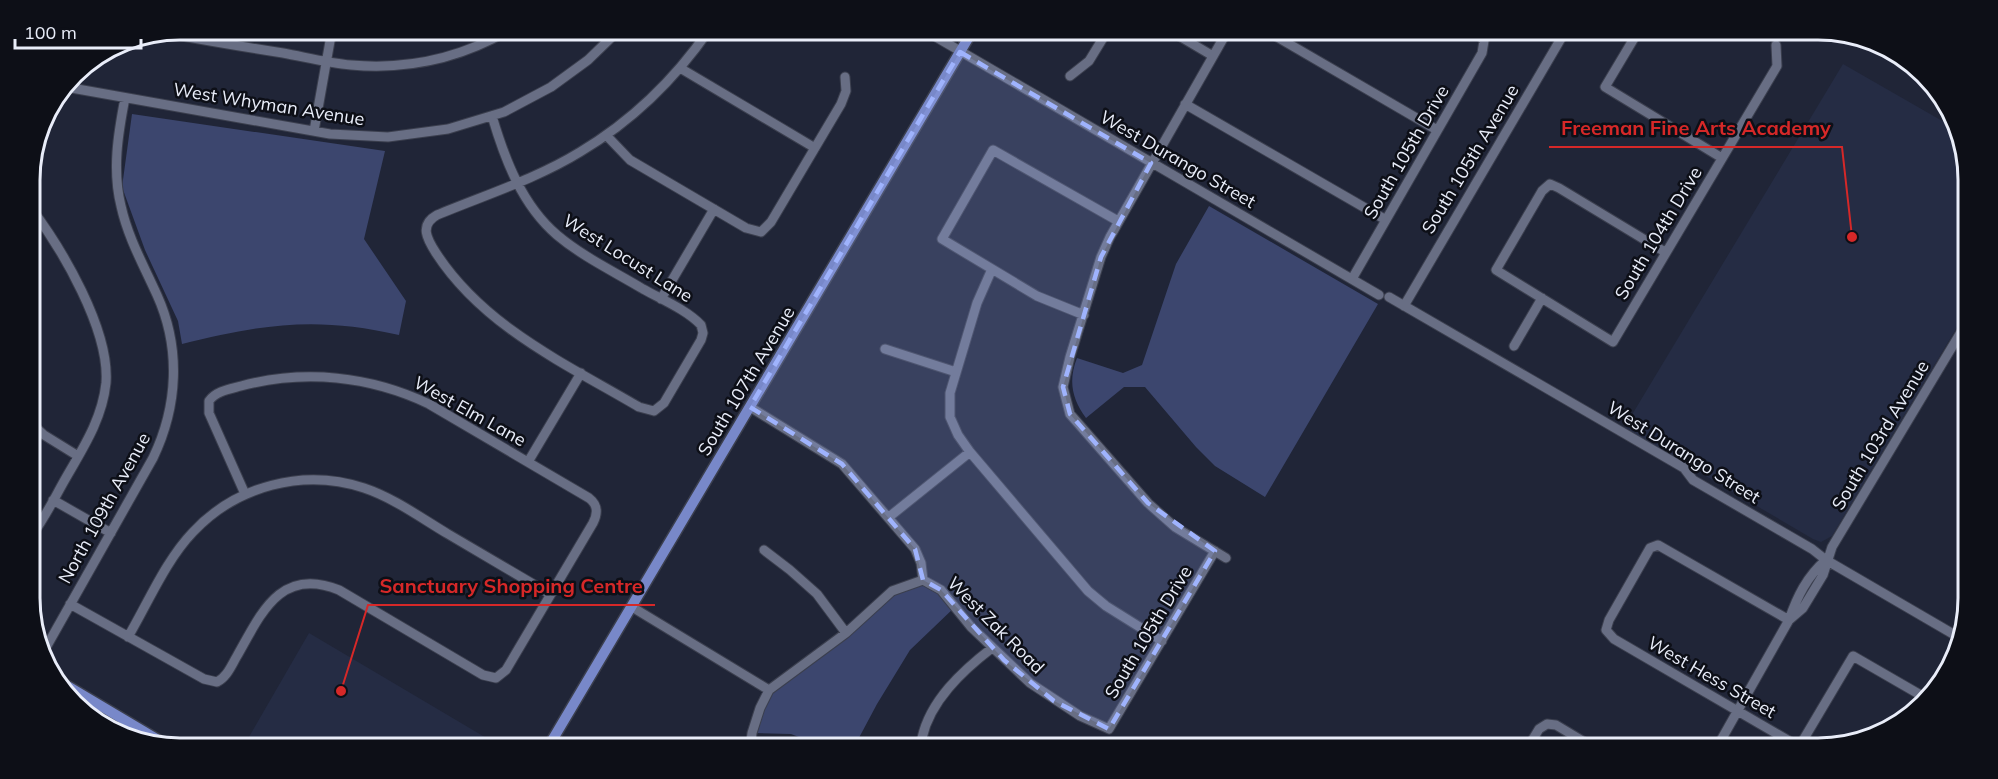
<svg xmlns="http://www.w3.org/2000/svg" width="1998" height="779" viewBox="0 0 1998 779" font-family="Mulish,sans-serif">
<style>
.built{fill:#252c44}
.green{fill:#3c466e}
.lines{fill:none;stroke-linecap:round;stroke-linejoin:round}
.minor-casing{stroke:#3b3f4e;stroke-width:11}
.major-casing{stroke:#3b3f4e;stroke-width:13}
.minor{stroke:#686e84;stroke-width:9}
.major{stroke:#7888c9;stroke-width:10}
.marked{fill:#9fb3fd;fill-opacity:0.2;stroke:#9fb3fd;stroke-width:4.5;stroke-dasharray:12 8;stroke-linejoin:round}
.labels{text-anchor:middle;dominant-baseline:central;stroke-width:5;stroke-linejoin:round;paint-order:stroke}
.street-label{font-size:18px;fill:#e9edf9;stroke:#0d0f17}
.rim{fill:none;stroke:#e9edf9;stroke-width:3}
.leader{fill:none;stroke:#d62828;stroke-width:2}
.callout-dot{fill:#d62828;stroke:#0d0f17;stroke-width:2}
.callout-label{font-size:20px;text-anchor:middle;font-weight:bold;fill:#d62828;stroke:#0d0f17;stroke-width:5;stroke-linejoin:round;paint-order:stroke}
</style>
<rect width="100%" height="100%" fill="#202537"/>
<!-- built -->
<path class="built" d="M1843,64L1951,126L1967,160L1965,314L1832,536L1821,542L1813,539L1624,428Z
M309,633L505,749H242Z"/>
<!-- green -->
<path class="green" d="M132,114L385,151L364,239L406,301L399,335C316,316 263,324 182,344L178,321L145,250L122,187Z
M1209,206L1378,304L1265,497L1215,466L1196,447L1145,387H1124L1086,418C1072,399 1068,381 1077,358L1123,373L1142,365L1176,264Z
M923,580L956,606L910,650L877,704L853,749H830L791,734L752,733L769,690L892,591Z"/>
<g class="lines">
<defs>
<path id="minor" d="M924,30L1379,295
M1169,30L1213,56
M1265,30L1437,130
M1639,30L1605,87L1722,158
M165,33C204,40 244,47 283,53C305,57 328,63 351,65C407,70 461,58 509,30
M680,68L815,148
M1070,76L1089,61L1108,30
M66,87L330,134L388,137L448,129L504,112L551,87L588,60L619,30
M1185,104L1386,220
M492,116C505,160 522,205 557,235C583,257 615,272 643,289C661,299 687,310 701,325L703,333L701,340L664,403L654,411L639,407C566,364 484,327 436,253C427,239 419,225 437,215C485,195 536,179 580,152C632,121 675,79 709,30
M314,131L332,30
M606,135L630,160L746,228L761,232L771,222L841,104L846,91L845,77
M31,208C62,249 110,330 106,383C102,421 81,451 63,483C53,501 44,519 32,535
M1665,252L1559,188L1550,184L1542,191L1496,270L1613,342L1777,66L1776,45
M992,269L977,303L950,393V417L958,435L970,452L1088,591L1106,606L1162,641
M1352,279L1482,53L1484,41L1479,34L1472,30
M1389,297L1684,468L1693,480L1812,549L1826,560L1960,638
M661,299L714,209
M1404,306L1566,30
M1084,315L1037,296L942,239L993,150L1118,221
M1514,346L1542,298
M885,349L956,372
M750,407L842,464L915,549L921,563L923,580
M32,424L44,435L78,456
M528,462L581,373
M53,500L111,533
M889,517L970,452
M764,550L790,570L817,594L846,633
M1226,558L1175,527L1148,503L1070,414L1063,387L1070,357L1101,257L1110,237L1228,30
M923,580L941,590L971,627L1030,683L1080,716L1109,729L1215,551
M70,604L204,679L217,682C227,677 231,666 237,656C261,614 280,566 339,590L483,675L496,678L506,670L593,523C598,513 598,505 589,498L429,404C370,376 305,369 241,386C230,389 216,391 209,401V413L245,494
M632,607L769,690
M1789,620L1658,545L1650,548L1609,620L1606,630L1614,639L1803,749
M1789,620L1803,608L1823,575L1832,547L1964,327
M128,637C148,603 166,560 193,532C236,486 303,468 364,488C394,498 421,518 448,534C482,554 516,574 550,594
M44,651L153,458C178,406 181,348 157,295C144,266 128,238 121,206C112,170 118,134 125,98
M1799,747L1853,656L1924,697
M750,749L752,733L760,708L769,690L846,633L892,591L923,580
M936,749L922,738C930,701 962,671 992,648
M1527,749L1539,729L1547,724L1556,725L1596,749
M1716,749L1789,620C1797,597 1807,576 1826,560"/>
<path id="major" d="M59,681L170,747
M547,749L973,30"/>
</defs>
<!-- minor casing -->
<use href="#minor" class="minor-casing"/>
<!-- major casing -->
<use href="#major" class="major-casing"/>
<!-- minor -->
<use href="#minor" class="minor"/>
<!-- major -->
<use href="#major" class="major"/>
</g>
<!-- marked area -->
<path class="marked" d="M960,52L1151,163L1101,257L1063,387L1070,414L1148,503L1215,551L1109,729L1054,701L1004,660L941,590L923,580L915,549L842,464L750,407Z"/>
<g class="labels">
<!-- street labels -->
<g class="street-label">
<text transform="translate(269 104) rotate(9)">West Whyman Avenue</text>
<text transform="translate(1406 152) rotate(-60)">South 105th Drive</text>
<text transform="translate(1178 159) rotate(30)">West Durango Street</text>
<text transform="translate(1470 159) rotate(-59)">South 105th Avenue</text>
<text transform="translate(1658 233) rotate(-59)">South 104th Drive</text>
<text transform="translate(628 258) rotate(32)">West Locust Lane</text>
<text transform="translate(746 381) rotate(-59)">South 107th Avenue</text>
<text transform="translate(470 411) rotate(29)">West Elm Lane</text>
<text transform="translate(1880 435) rotate(-59)">South 103rd Avenue</text>
<text transform="translate(1684 452) rotate(32)">West Durango Street</text>
<text transform="translate(104 508) rotate(-61)">North 109th Avenue</text>
<text transform="translate(996 625) rotate(45)">West Zak Road</text>
<text transform="translate(1148 632) rotate(-59)">South 105th Drive</text>
<text transform="translate(1712 677) rotate(30)">West Hess Street</text>
</g>
</g>
<!-- crop -->
<path d="M0 0H1998V779H0ZM180 40H1818A140 140 0 0 1 1958 180V598A140 140 0 0 1 1818 738H180A140 140 0 0 1 40 598V180A140 140 0 0 1 180 40Z" fill="#0d0f17" fill-rule="evenodd"/>
<path class="rim" d="M180 40H1818A140 140 0 0 1 1958 180V598A140 140 0 0 1 1818 738H180A140 140 0 0 1 40 598V180A140 140 0 0 1 180 40Z"/>
<!-- callouts -->
<path class="leader" d="M1852 237L1842 147H1549M341 691L368 605H655"/>
<g class="callout-dot">
<circle cx="1852" cy="237" r="6"/>
<circle cx="341" cy="691" r="6"/>
</g>
<g class="callout-label">
<text x="1696" y="135">Freeman Fine Arts Academy</text>
<text x="511" y="593">Sanctuary Shopping Centre</text>
</g>
<!-- scale -->
<path d="M15 39v9h126v-9" fill="none" stroke="#e9edf9" stroke-width="3"/>
<text x="24" y="39" font-size="18" fill="#e9edf9" stroke="#0d0f17" stroke-width="4.5" paint-order="stroke">100 m</text>
</svg>
